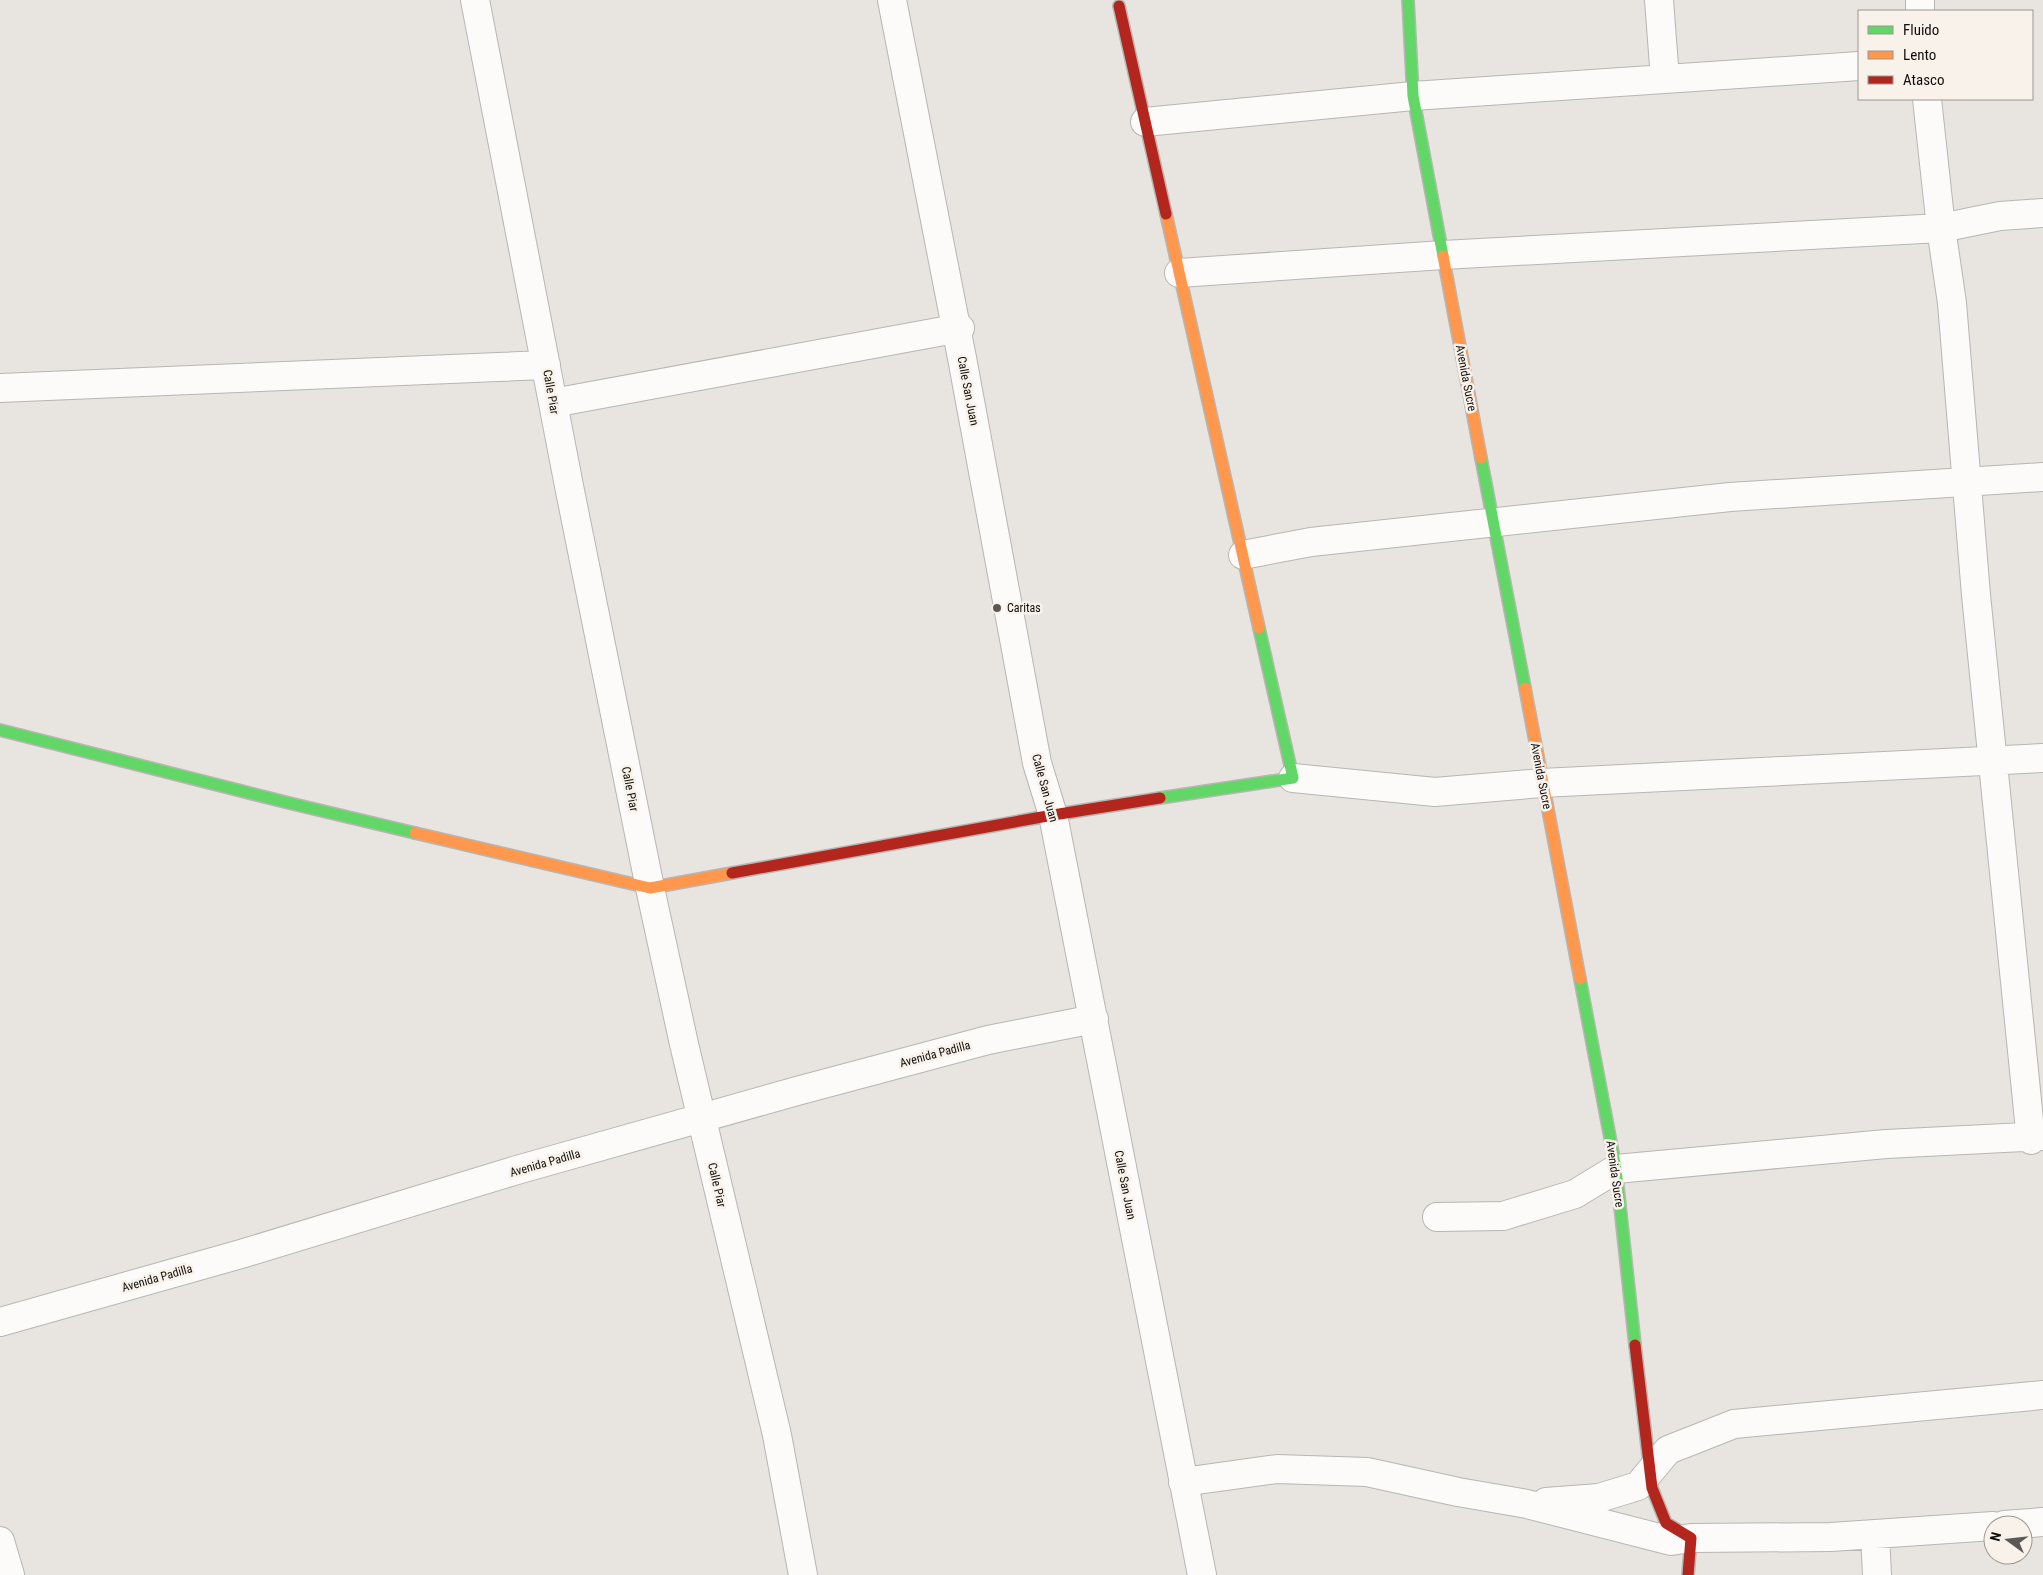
<svg xmlns="http://www.w3.org/2000/svg" width="2043" height="1575" viewBox="0 0 2043 1575" font-family="'Roboto Condensed',sans-serif">
<style>
.lines{fill:none;stroke-linecap:round;stroke-linejoin:round}
.street-casing{stroke:#b8b6b2;stroke-width:30}
.fast-casing{stroke:#b8b6b2;stroke-width:14}
.slow-casing{stroke:#b8b6b2;stroke-width:14}
.jam-casing{stroke:#b8b6b2;stroke-width:14}
.street{stroke:#fcfbfa;stroke-width:28}
.fast{stroke:#63d668;stroke-width:11}
.slow{stroke:#ff974d;stroke-width:11}
.jam{stroke:#b3261e;stroke-width:11}
.poi-dot{fill:#5b5956;stroke:#f9f2ea;stroke-width:2}
.labels{text-anchor:middle;dominant-baseline:central;stroke-width:5;stroke-linejoin:round;paint-order:stroke}
.street-label{font-size:12px;fill:#0f0d0b;stroke:#f9f2ea}
.poi-label{font-size:12px;fill:#0f0d0b;stroke:#f9f2ea;text-anchor:start}
</style>
<rect width="100%" height="100%" fill="#e8e5e0"/>
<g class="lines">
<defs>
<path id="street" d="M475,0L570,491L650,888L684,1044L777,1435L803,1575
M892,0L962,358L1037,763L1053,815L1202,1575
M1659,0L1665,79
M1920,0V11
M1145,122L1413,96L1859,66
M1179,273L1443,255L1941,228L1927,99
M0,388L546,365
M553,403L960,328
M1243,555L1311,542L1730,497L2043,477
M1293,778L1435,792L1542,783L2043,758
M2031,1140L1976,595L1952,303L1941,228L2000,216L2043,213
M1437,1217L1503,1216L1575,1194L1616,1169L1886,1144L2043,1136
M0,1322L241,1254L517,1170L797,1091L988,1040L1094,1019
M1183,1482L1277,1469L1367,1472L1458,1492L1527,1504L1671,1541L1691,1538L1831,1537L1993,1526
M1546,1502L1599,1498L1638,1486L1668,1450L1734,1424L2043,1395
M2004,1525L2043,1522
M1875,1535L1877,1575
M0,1541L10,1575"/>
<path id="fast" d="M1408,0L1413,96L1443,256
M1481,458L1525,688
M0,730L289,803L415,833
M1160,798L1293,778L1259,628
M1580,979L1616,1169L1635,1345"/>
<path id="slow" d="M1166,214L1259,628
M1443,256L1481,458
M1525,688L1580,979
M415,833L650,888L732,873"/>
<path id="jam" d="M1119,6L1166,214
M732,873L1053,815L1160,798
M1635,1345L1652,1488L1666,1523L1691,1538L1688,1575"/>
</defs>
<!-- street casing -->
<use href="#street" class="street-casing"/>
<!-- fast casing -->
<use href="#fast" class="fast-casing"/>
<!-- slow casing -->
<use href="#slow" class="slow-casing"/>
<!-- jam casing -->
<use href="#jam" class="jam-casing"/>
<!-- street -->
<use href="#street" class="street"/>
<!-- fast -->
<use href="#fast" class="fast"/>
<!-- slow -->
<use href="#slow" class="slow"/>
<!-- jam -->
<use href="#jam" class="jam"/>
</g>
<!-- markers -->
<circle class="poi-dot" cx="997" cy="608" r="5"/>
<g class="labels">
<!-- street labels -->
<g class="street-label">
<text transform="translate(1466 378) rotate(79)">Avenida Sucre</text>
<text transform="translate(968 391) rotate(79)">Calle San Juan</text>
<text transform="translate(551 392) rotate(80)">Calle Piar</text>
<text transform="translate(1541 776) rotate(79)">Avenida Sucre</text>
<text transform="translate(1045 788) rotate(75)">Calle San Juan</text>
<text transform="translate(630 789) rotate(79)">Calle Piar</text>
<text transform="translate(935 1054) rotate(-15)">Avenida Padilla</text>
<text transform="translate(545 1163) rotate(-16)">Avenida Padilla</text>
<text transform="translate(1615 1174) rotate(82)">Avenida Sucre</text>
<text transform="translate(717 1185) rotate(77)">Calle Piar</text>
<text transform="translate(1125 1185) rotate(79)">Calle San Juan</text>
<text transform="translate(157 1278) rotate(-16)">Avenida Padilla</text>
</g>
<!-- poi labels -->
<g class="poi-label">
<text x="1007" y="608">Caritas</text>
</g>
</g>
<!-- legend -->
<rect x="1858" y="10" width="175" height="90" fill="#f9f2ea" stroke="#9b9691"/>
<rect x="1868" y="26" width="25" height="8" fill="#63d668" stroke="#9b9691"/>
<text x="1903" y="35" font-size="15" fill="#0f0d0b">Fluido</text>
<rect x="1868" y="51" width="25" height="8" fill="#ff974d" stroke="#9b9691"/>
<text x="1903" y="60" font-size="15" fill="#0f0d0b">Lento</text>
<rect x="1868" y="76" width="25" height="8" fill="#b3261e" stroke="#9b9691"/>
<text x="1903" y="85" font-size="15" fill="#0f0d0b">Atasco</text>
<!-- north arrow -->
<g transform="translate(2008 1540) rotate(285)"><circle r="24" fill="#f9f2ea" stroke="#9b9691"/>
<path d="M0-4L9 19L0 12L-9 19Z" fill="#5b5956"/>
<text y="-8" font-size="14" font-weight="bold" text-anchor="middle" fill="#0f0d0b">N</text>
</g>
</svg>
